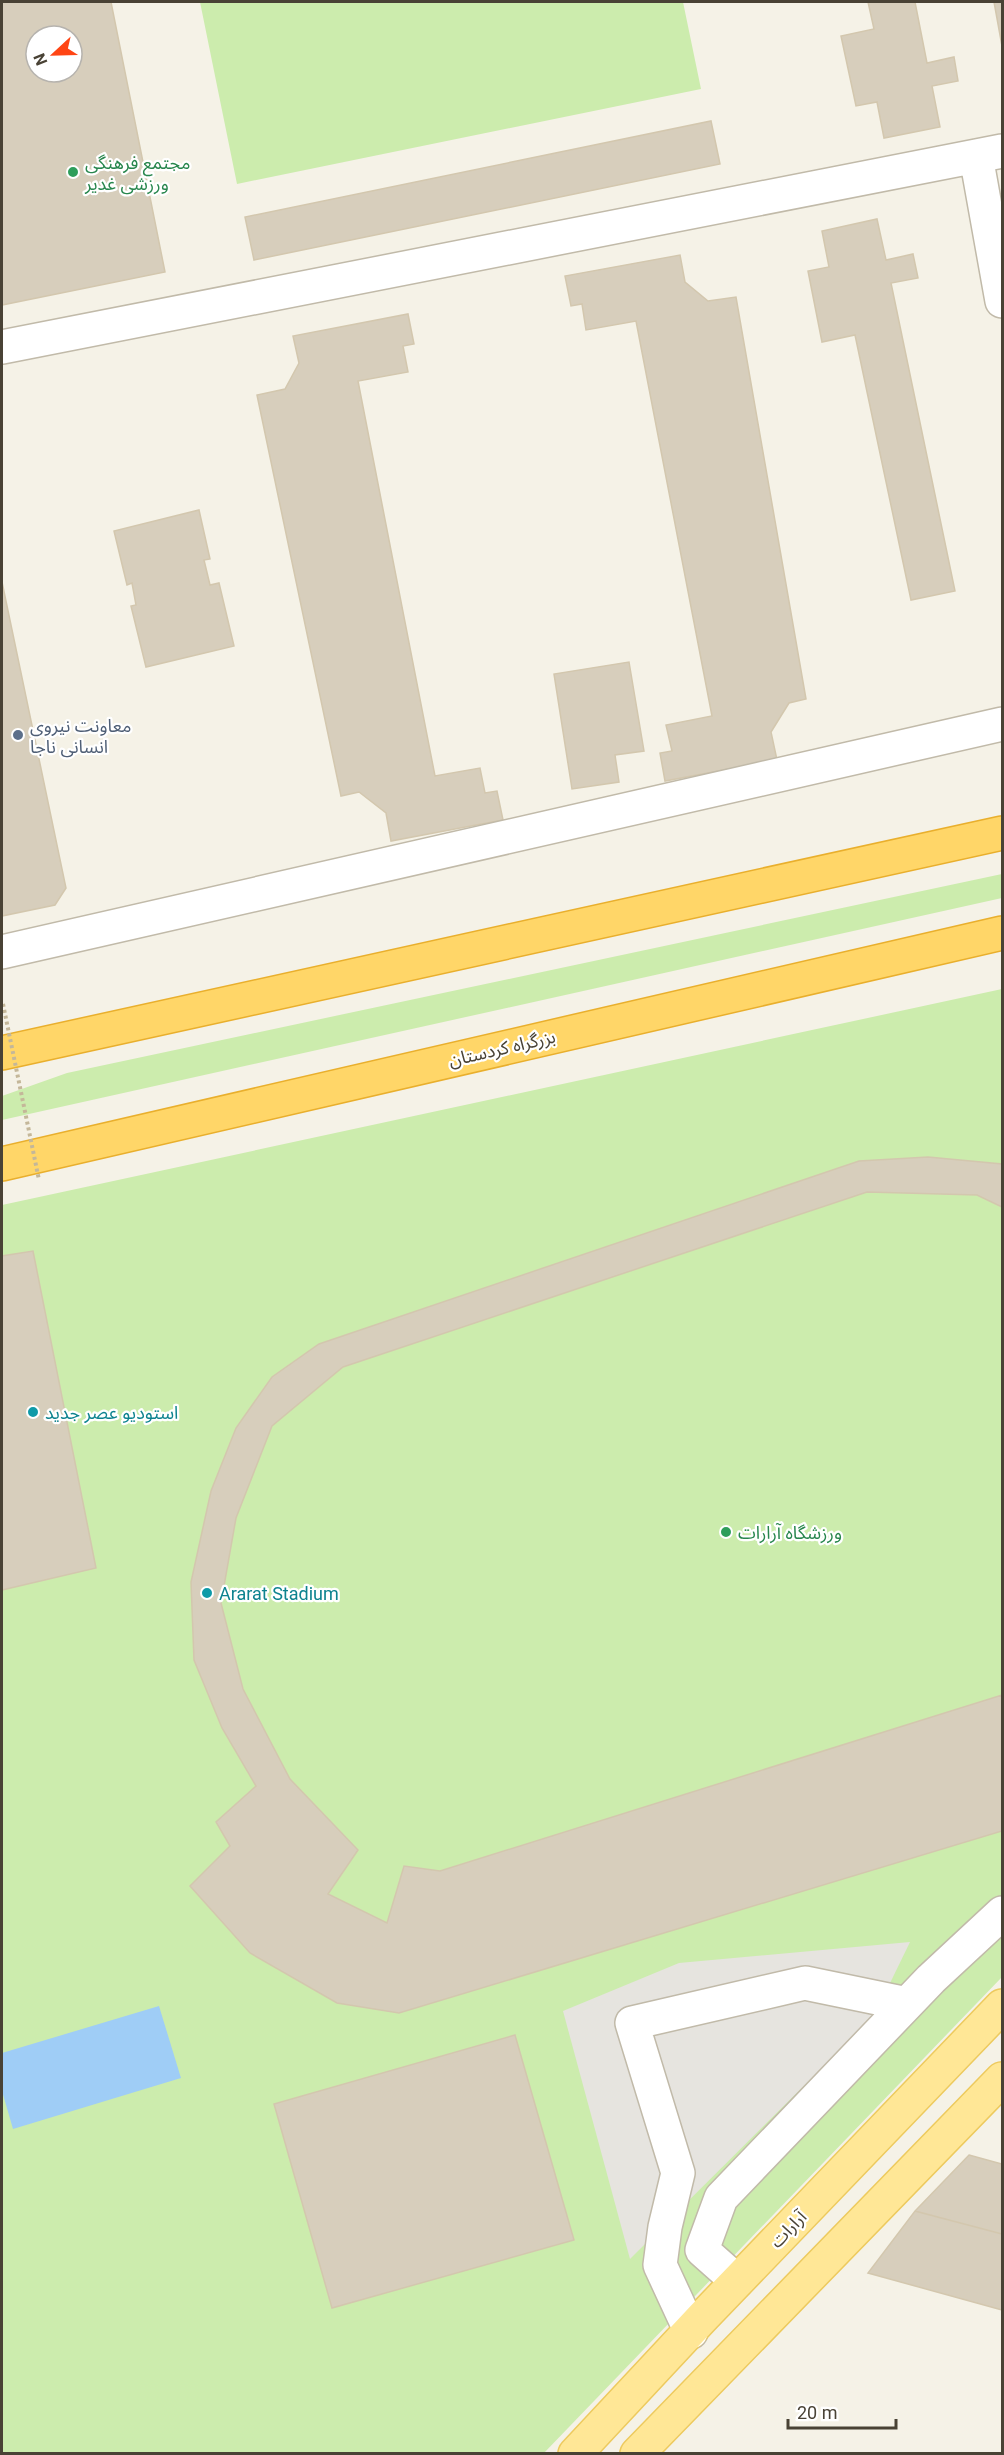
<svg xmlns="http://www.w3.org/2000/svg" width="1004" height="2455" viewBox="0 0 1004 2455" font-family="Roboto,'Noto Sans Arabic',sans-serif">
<style>
.green{fill:#ccecad}
.parking{fill:#e6e4df}
.water{fill:#9fcdf6}
.building{fill:#d7cebc;stroke:#d3c7ae;stroke-width:1.5;fill-rule:evenodd}
.lines{fill:none;stroke-linecap:round;stroke-linejoin:round}
.minor-casing{stroke:#c1baa9;stroke-width:36}
.major-casing{stroke:#edca5e;stroke-width:36}
.highway-casing{stroke:#e9af2d;stroke-width:36}
.path{stroke:#c4b799;stroke-width:4;stroke-dasharray:3 3;stroke-linecap:butt}
.minor{stroke:#fff;stroke-width:33}
.major{stroke:#ffe796;stroke-width:33}
.highway{stroke:#ffd668;stroke-width:33}
.path-bridge{stroke:#c4b799;stroke-width:4;stroke-dasharray:3 3;stroke-linecap:butt}
.leisure-dot{fill:#2e9e5b;stroke:#fff;stroke-width:2}
.service-dot{fill:#5c6f8a;stroke:#fff;stroke-width:2}
.culture-dot{fill:#0f9aa8;stroke:#fff;stroke-width:2}
.labels{text-anchor:middle;dominant-baseline:central;stroke-width:4.5;stroke-linejoin:round;paint-order:stroke}
.leisure-label{font-size:18px;fill:#27864d;stroke:#fff;text-anchor:start}
.service-label{font-size:18px;fill:#4e5e75;stroke:#fff;text-anchor:start}
.street-label{font-size:18px;fill:#494235;stroke:#fff}
.culture-label{font-size:18px;fill:#0d838f;stroke:#fff;text-anchor:start}
</style>
<rect width="100%" height="100%" fill="#f5f2e7"/>
<!-- green -->
<path class="green" d="M200,2H683L701,89L237,184Z
M1002,874V898L2,1120V1096L67,1073Z
M1002,989V1977L544,2453H2V1205Z"/>
<!-- parking -->
<path class="parking" d="M910,1942L874,2016L630,2259L563,2011L679,1963Z"/>
<!-- water -->
<path class="water" d="M159,2006L181,2078L13,2129L2,2091V2053Z"/>
<!-- building -->
<path class="building" d="M2,2H111L165,272L2,305ZM36,36H72V72H36Z
M868,2H915L927,63L954,57L958,81L932,86L940,127L884,138L877,102L856,106L841,36L874,29Z
M994,2H1002V46Z
M711,121L720,164L254,260L245,217Z
M877,219L886,260L913,254L918,278L891,283L955,591L911,600L855,335L822,342L808,271L829,267L822,231Z
M680,255L685,282L708,301L736,297L806,699L789,703L771,732L777,760L665,781L660,753L672,751L666,725L712,716L636,321L586,330L582,304L571,306L565,276Z
M408,314L414,344L403,346L408,372L358,381L435,776L480,768L485,793L497,791L503,820L391,841L386,813L359,792L341,796L257,395L285,389L299,363L293,336Z
M199,510L210,559L204,560L210,585L219,583L234,646L146,667L131,606L136,605L132,583L127,585L114,531Z
M2,582L66,888L55,905L2,916Z
M629,662L644,751L615,755L619,782L572,789L554,674Z
M928,1157L1002,1164V1207L977,1195L867,1192L343,1367L272,1426L236,1518L221,1603L243,1689L290,1779L358,1850L328,1894L387,1923L404,1866L440,1871L1002,1695V1831L399,2013L337,2003L250,1953L190,1886L230,1846L216,1822L256,1786L222,1728L194,1660L191,1582L211,1491L236,1428L272,1377L319,1344L859,1161Z
M33,1251L96,1568L2,1590V1256Z
M515,2035L574,2240L332,2308L274,2104Z
M969,2155L1002,2164V2234L915,2211Z
M915,2211L1002,2234V2310L868,2273Z"/>
<g class="lines">
<defs>
<path id="minor" d="M976,156L1002,301
M2,347L1002,151
M2,952L1002,724
M737,2281L702,2250L721,2198L931,1979L1002,1913
M691,2332L660,2265L665,2227L678,2173L632,2023L805,1983L907,2004"/>
<path id="major" d="M575,2454L702,2318L1002,2006
M637,2454L1002,2079"/>
<path id="highway" d="M2,1053L1002,833
M2,1164L1002,933"/>
</defs>
<!-- minor casing -->
<use href="#minor" class="minor-casing"/>
<!-- major casing -->
<use href="#major" class="major-casing"/>
<!-- highway casing -->
<use href="#highway" class="highway-casing"/>
<!-- path -->
<path class="path" d="M2,1004H3"/>
<!-- minor -->
<use href="#minor" class="minor"/>
<!-- major -->
<use href="#major" class="major"/>
<!-- highway -->
<use href="#highway" class="highway"/>
<!-- path-bridge -->
<path class="path-bridge" d="M3,1004L39,1180"/>
</g>
<!-- markers -->
<g class="leisure-dot">
<circle cx="73" cy="172" r="6"/>
<circle cx="726" cy="1532" r="6"/>
</g>
<circle class="service-dot" cx="18" cy="735" r="6"/>
<g class="culture-dot">
<circle cx="33" cy="1412" r="6"/>
<circle cx="207" cy="1593" r="6"/>
</g>
<g class="labels">
<!-- leisure labels -->
<g class="leisure-label">
<text x="85" y="162">مجتمع فرهنگی<tspan x="85" dy="21">ورزشی غدیر</tspan></text>
<text x="738" y="1532">ورزشگاه آرارات</text>
</g>
<!-- service labels -->
<g class="service-label">
<text x="30" y="725">معاونت نیروی<tspan x="30" dy="21">انسانی ناجا</tspan></text>
</g>
<!-- street labels -->
<g class="street-label">
<text transform="translate(502 1048) rotate(-13)">بزرگراه کردستان</text>
<text transform="translate(788 2229) rotate(-46)">آرارات</text>
</g>
<!-- culture labels -->
<g class="culture-label">
<text x="45" y="1412">استودیو عصر جدید</text>
<text x="219" y="1593">Ararat Stadium</text>
</g>
</g>
<!-- border -->
<rect width="1004" height="2455" fill="none" stroke="#494235" stroke-width="6"/>
<!-- north arrow -->
<g transform="translate(54 54) rotate(248)"><circle r="28" fill="#ffffff" stroke="#b6b3ae" stroke-width="1.5"/>
<path d="M0-4.5L10 22L0 15L-10 22Z" fill="#ff4514"/>
<text y="-9" font-size="16" font-weight="bold" text-anchor="middle" fill="#494235">N</text>
</g>
<!-- scale -->
<path d="M788 2419v9h108v-9" fill="none" stroke="#494235" stroke-width="3"/>
<text x="797" y="2419" font-size="18" fill="#494235" stroke="#ffffff" stroke-width="4.5" paint-order="stroke">20 m</text>
</svg>
